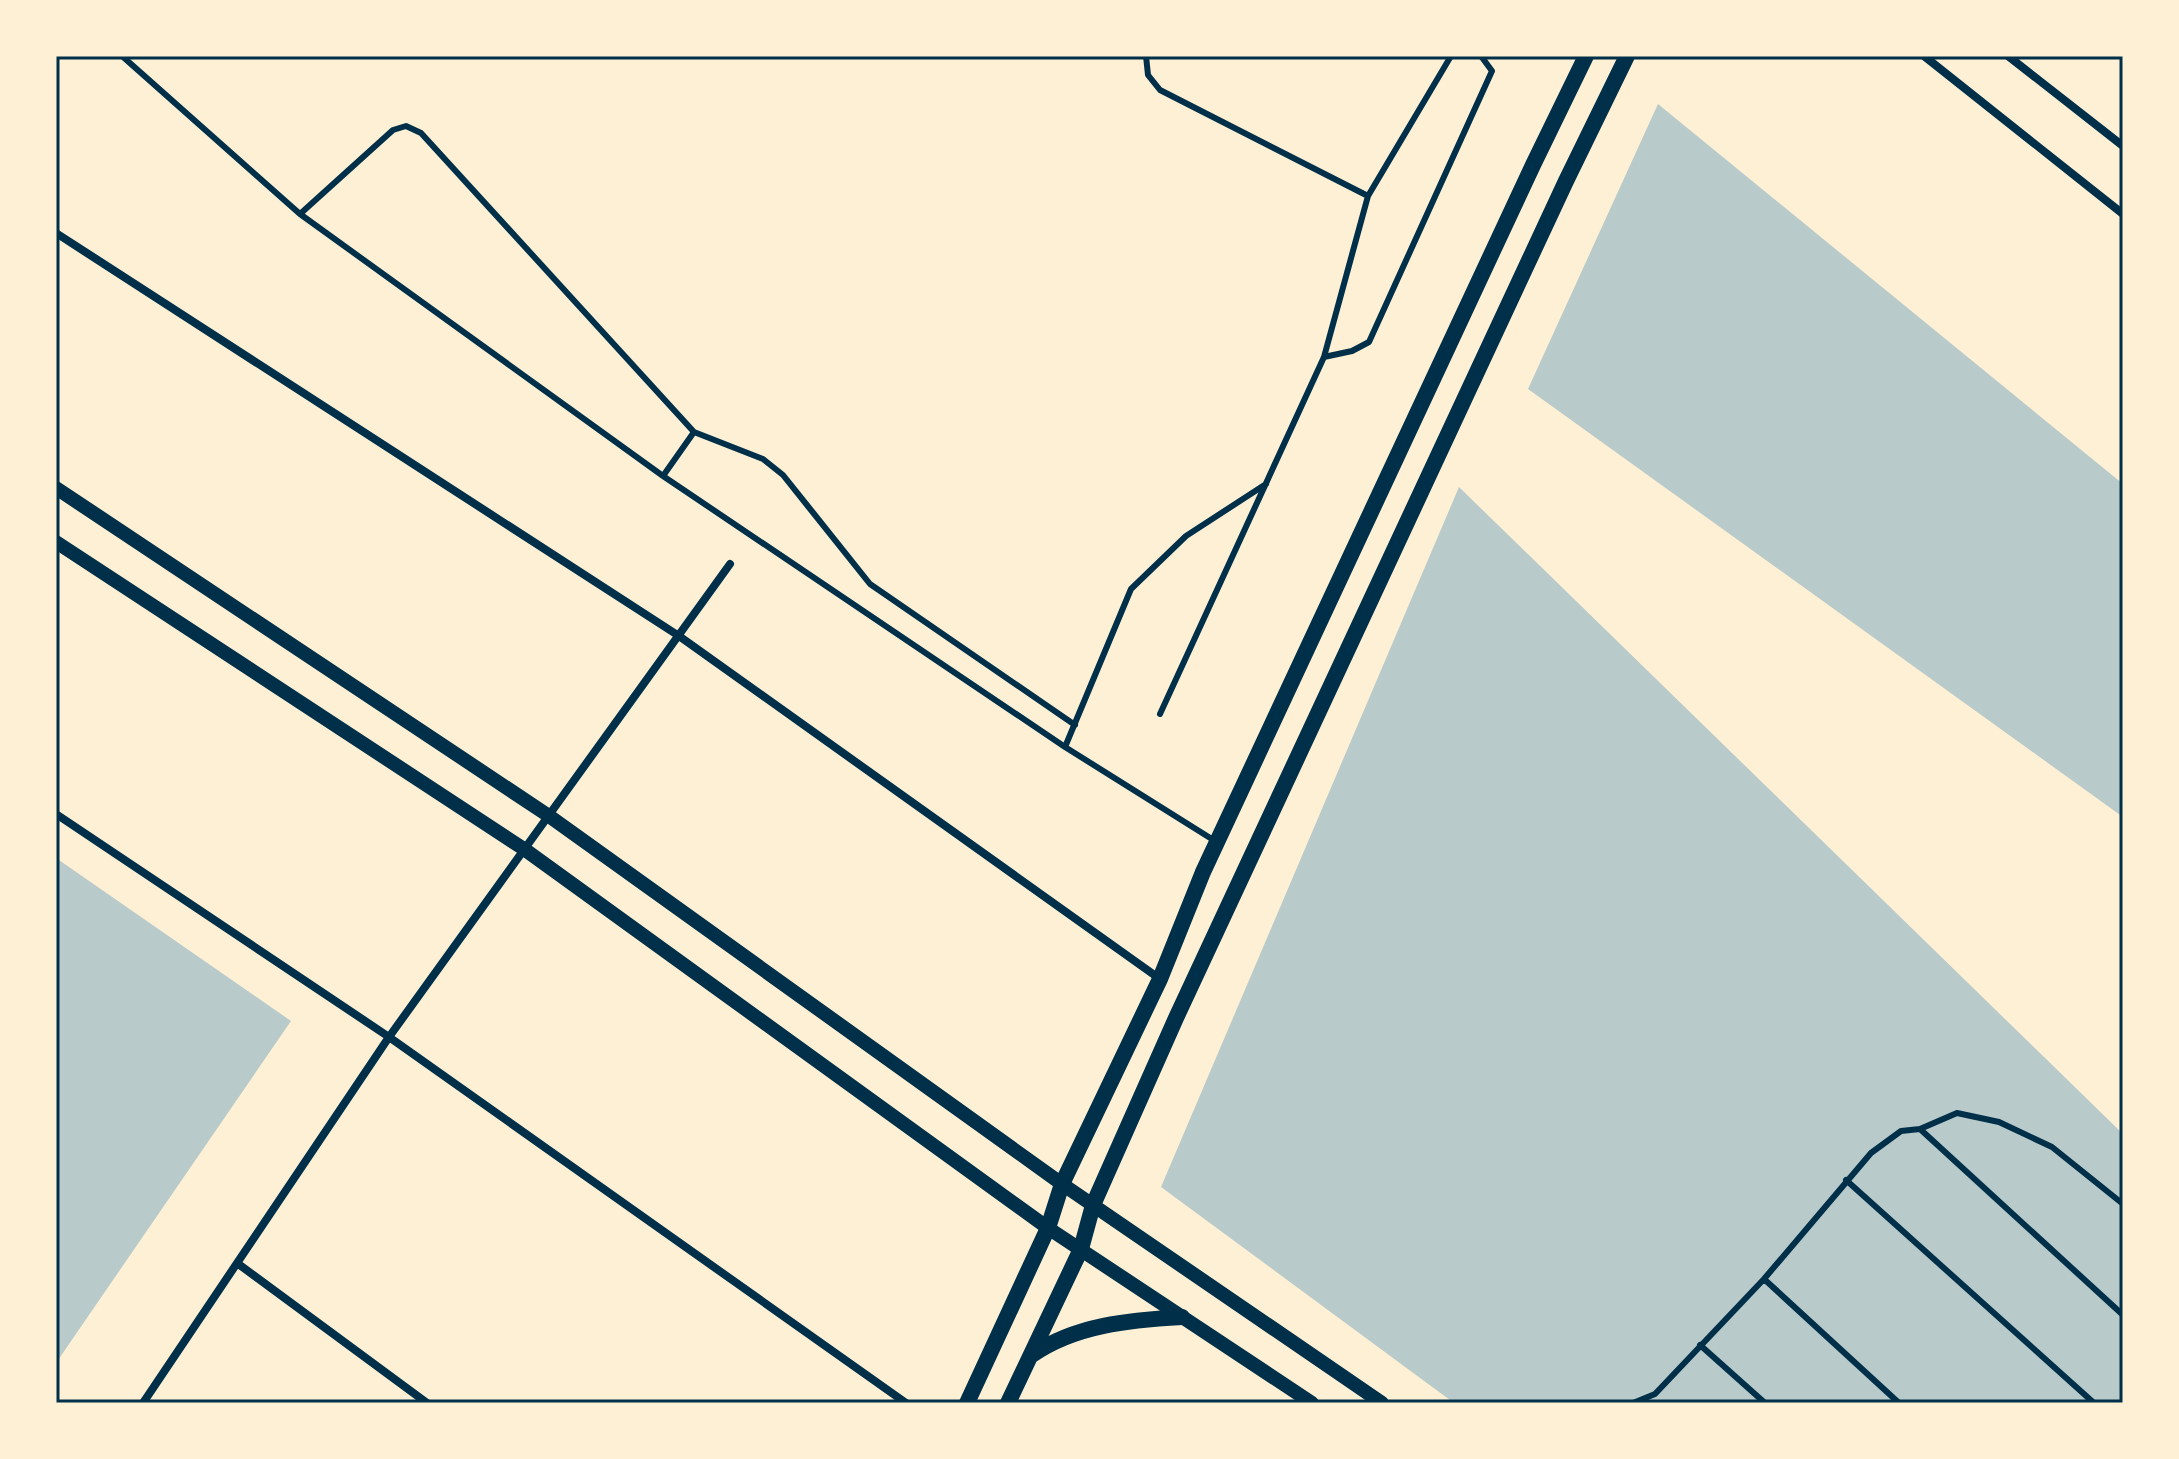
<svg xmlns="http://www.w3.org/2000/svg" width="2179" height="1459" viewBox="0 0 2179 1459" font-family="'Alegreya Sans',sans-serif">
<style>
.green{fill:#b9caca}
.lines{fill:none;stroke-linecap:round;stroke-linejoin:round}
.service{stroke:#003049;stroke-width:6}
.minor{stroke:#003049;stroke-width:8}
.tertiary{stroke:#003049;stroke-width:14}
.secondary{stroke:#003049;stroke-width:16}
.neatline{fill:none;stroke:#003049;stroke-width:3}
</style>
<rect width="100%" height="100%" fill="#fdf0d5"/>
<!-- green -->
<path class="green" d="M1658,104L2123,484V817L1528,389Z
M1459,487L2123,1134V1403H1454L1161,1187Z
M56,858L291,1021L56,1363Z"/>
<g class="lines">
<!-- service -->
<path class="service" d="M122,56L300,214L663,476L1065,747
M1146,56L1148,75L1160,90L1368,196L1451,56
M300,214L393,130L406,126L421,133L694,432L763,459L783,475L870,584L1075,725
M1324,357L1352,351L1369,342L1492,71L1481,56
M663,476L694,432
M1160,714L1324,357L1368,196
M1215,841L1065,747L1131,589L1186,536L1266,484
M1920,1129L1957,1113L1999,1122L2052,1147L2123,1204
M1846,1180L2094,1403
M1764,1279L1899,1403
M1700,1345L1765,1403
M1633,1403L1655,1394L1764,1279L1871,1153L1901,1131L1920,1129L2123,1315"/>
<!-- minor -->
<path class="minor" d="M1924,56L2123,214
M2008,56L2123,146
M56,233L679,636L1160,979
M56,814L389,1037L906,1403
M237,1263L427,1403
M143,1403L389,1037L730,564"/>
<!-- tertiary -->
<path class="tertiary" d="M56,488L549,816L1062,1184L1382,1403
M56,542L524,849L1048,1228L1312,1403"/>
<!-- secondary -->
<path class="secondary" d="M1032,1355C1075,1325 1130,1320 1182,1317
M967,1403L1048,1228L1062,1184L1160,979L1203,872L1533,165L1586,56
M1008,1403L1081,1249L1093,1205L1176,1018L1566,181L1627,56"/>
</g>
<!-- border -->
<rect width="2179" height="1459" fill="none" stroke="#fdf0d5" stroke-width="116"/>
<rect x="58" y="58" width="2063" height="1343" class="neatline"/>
</svg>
